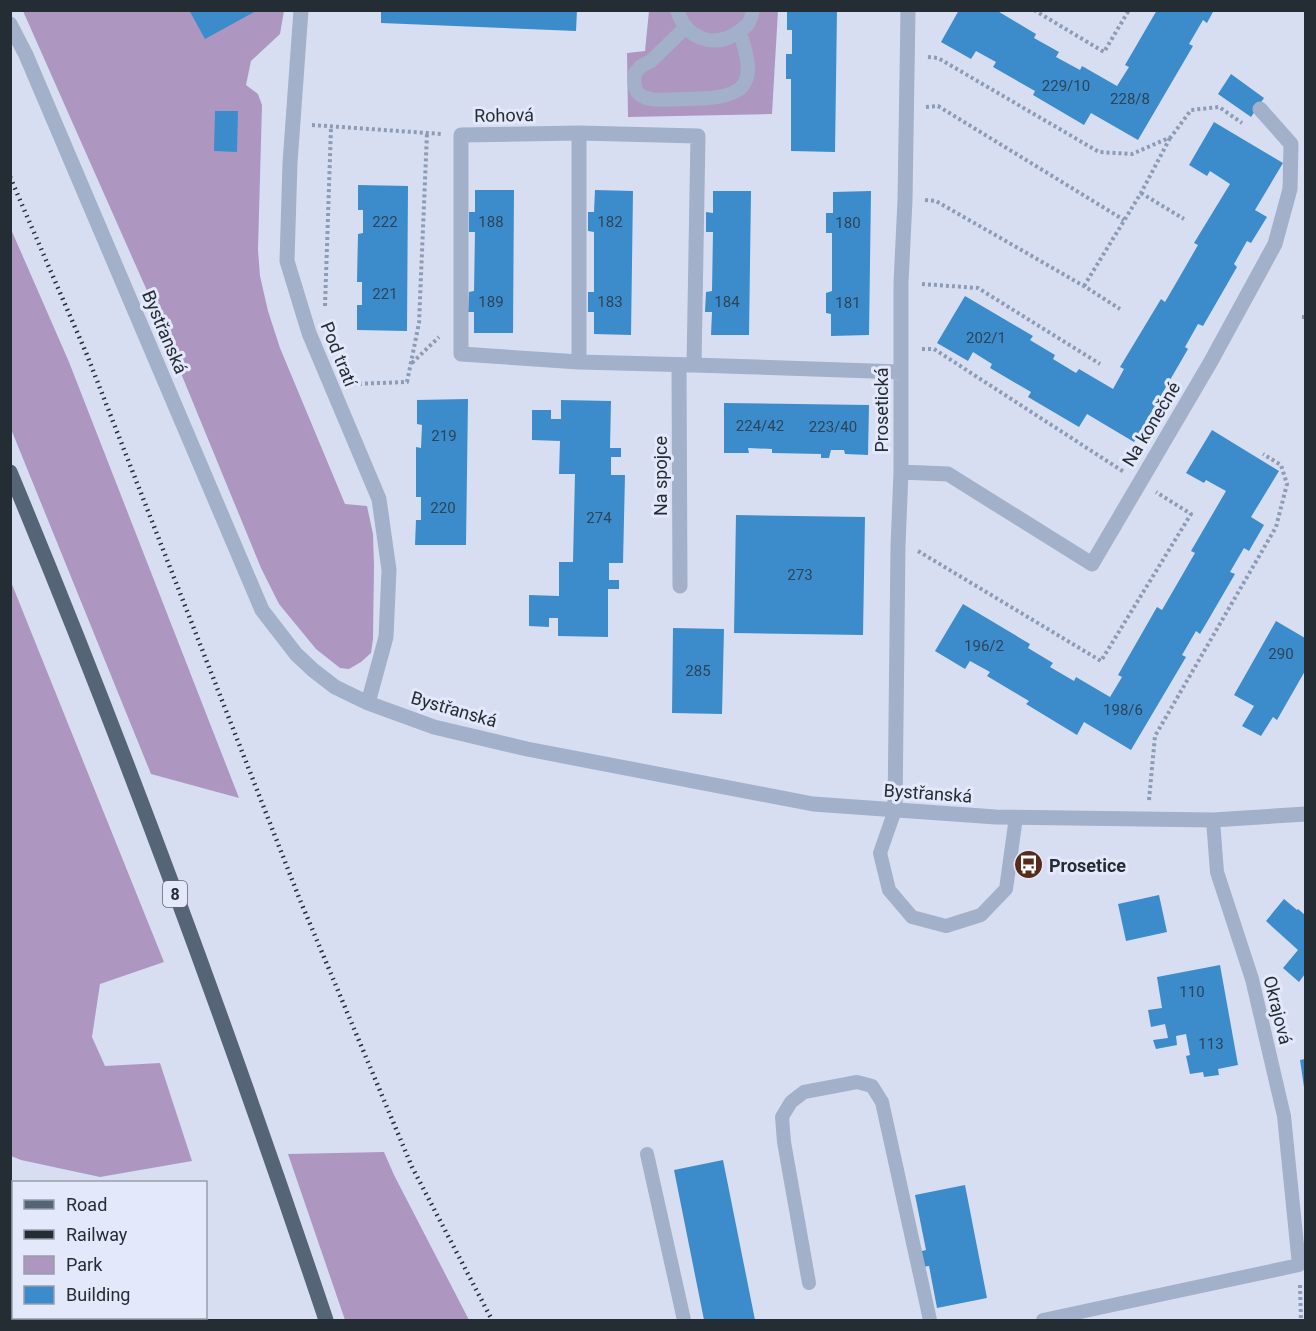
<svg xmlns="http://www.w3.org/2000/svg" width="1316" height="1331" viewBox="0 0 1316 1331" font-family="Roboto,sans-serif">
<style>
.green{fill:#ad97c1}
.building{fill:#3c8ccb}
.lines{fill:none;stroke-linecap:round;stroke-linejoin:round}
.path{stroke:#8d9cb6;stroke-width:4;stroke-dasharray:3 3;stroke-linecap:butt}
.service{stroke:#a3b0ca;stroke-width:14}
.minor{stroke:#a3b0ca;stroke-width:15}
.primary{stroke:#556577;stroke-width:15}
.rail{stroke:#252d34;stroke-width:4.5;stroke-dasharray:1.5 4.5;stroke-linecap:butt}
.labels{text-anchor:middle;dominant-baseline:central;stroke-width:6;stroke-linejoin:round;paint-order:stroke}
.number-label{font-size:15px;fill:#2b455a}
.shield{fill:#e3e9fa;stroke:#5e656f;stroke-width:1.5}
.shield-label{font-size:16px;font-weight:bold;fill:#252d34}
.street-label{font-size:18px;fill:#252d34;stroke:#e3e9fa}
.poi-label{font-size:18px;font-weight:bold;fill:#252d34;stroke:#e3e9fa;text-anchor:start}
</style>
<rect width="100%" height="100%" fill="#d7def2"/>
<!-- green -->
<path class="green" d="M23,11H284L280,34L251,61L246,85L258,94L262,105L258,250L260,276L268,311L280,348L345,504L367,506L373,534L374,565L373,639L371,653L361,662L349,669L340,668L316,649L279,604L261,568L148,293Z
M649,11H778L772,114L628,117L627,53L645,51Z
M10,227L69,362L239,798L151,774L11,429Z
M11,582L164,962L100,984L92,1037L105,1066L160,1063L192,1161L100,1177L21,1160L11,1156Z
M384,1152L394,1175L469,1320H345L288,1154Z"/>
<!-- building -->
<path class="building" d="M189,10H258L205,39Z
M381,10H577L576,31L381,23Z
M787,10H837L835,152L791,151V79H786V54H792V30H787Z
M959,10H996L1036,34L1034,38L1059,52L1056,57L1080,70L1082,66L1117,86L1129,67L1125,65L1157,10H1214L1207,23L1203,20L1189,44L1193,46L1138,140L1091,113L1084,125L1033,95L1035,91L993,67L996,62L976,51L971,59L941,42Z
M1231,74L1264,98L1251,117L1218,94Z
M215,111H238L237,152L214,151Z
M1214,122L1283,163L1255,210L1267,217L1251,243L1247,241L1234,264L1237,267L1203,326L1198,324L1185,347L1188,349L1134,442L1087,414L1079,427L1028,397L1031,392L990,368L992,364L973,352L968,361L937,343L965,296L1033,336L1030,340L1055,355L1053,359L1076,373L1079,369L1113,389L1124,369L1120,367L1161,299L1165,302L1179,278L1198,245L1194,243L1230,184L1210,171L1207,176L1189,165Z
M358,185L408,186L407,331L357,330V305H362V282H357L358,234L363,233V210H358Z
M475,190H514L513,333H474V312H468L469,292L474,291L475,232H469V212H475Z
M595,190L633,191L631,335L594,334V312H588V292H594V232L588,231V212H594Z
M713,191H751L749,335H711L712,312H705L706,292L712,291L713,232H706V212L713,213Z
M871,191L869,335L831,336V314L826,313V293L832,291V233H826V213H833V192Z
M468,399L466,545H415L416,520H421V497H416V447L421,448L422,425L417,424V400Z
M561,400L611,401L610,448H621V457H611V475H625L623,563H609V580H619V589H608V637L558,636V618H549V627L529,626V595L559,596V562H573L575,474H559L560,441L532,440V410H551V419H561Z
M724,403L869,405L868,455L845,454L844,450H831L829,458H821V454L772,453V449L748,448L749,453H724Z
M1212,430L1279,471L1251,517L1264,525L1249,551L1244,548L1230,572L1235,574L1200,634L1196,631L1182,655L1186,657L1131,750L1084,722L1077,735L1026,704L1029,701L987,676L990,672L970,661L965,669L935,651L963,604L1030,644L1028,648L1053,663L1050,667L1074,681L1076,677L1110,697L1122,677L1118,675L1157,607L1162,610L1195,553L1191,551L1226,491L1206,480L1204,483L1186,473Z
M736,515L865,517L863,635L734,633Z
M1276,621L1305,638V671L1277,720L1273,717L1261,736L1242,726L1254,706L1234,695Z
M673,628L724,629L722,714L672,713Z
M1159,895L1167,932L1126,941L1118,904Z
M1284,899L1297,910L1298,909L1305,915V974L1299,982L1283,968L1298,950L1266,921Z
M1220,965L1238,1065L1218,1069L1219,1075L1204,1077L1203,1072L1190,1074L1186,1056L1190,1055L1186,1034L1176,1036L1177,1045L1156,1049L1153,1040L1168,1038L1165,1024L1151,1027L1148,1010L1162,1008L1157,977Z
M1305,1059V1087H1304L1300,1060Z
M723,1160L755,1320H704L674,1170Z
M965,1185L987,1298L937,1308L929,1266L922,1267L918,1252L926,1250L915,1195Z"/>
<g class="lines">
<!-- path -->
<path class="path" d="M1034,10L1104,52L1129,10
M928,57L938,58L1099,152L1132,154L1171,137L1191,110L1219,107L1242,123
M926,107L938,106L1124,220
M312,125L442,134
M1141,193L1184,219
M925,200L936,201L1084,286L1120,309
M922,284L978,288L1100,364
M1084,286L1141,193L1170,138
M325,306L331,127
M1302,317H1306
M922,349H934L1124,472
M412,363L439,337
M353,384L407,382L419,323L427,133
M918,551L1101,661L1191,514L1156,492
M1149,800L1155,736L1276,527L1287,484L1281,465L1263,454
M1300,1285L1301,1320"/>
<!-- service -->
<path class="service" d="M677,10C686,38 712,49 737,33C740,30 746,27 748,24C751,20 752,14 753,10
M685,28L651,61L641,66L635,73C634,80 633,88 639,94C649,103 671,99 684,99C740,98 762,92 739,31
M895,810L880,853L889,890L912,917L946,926L981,915L1006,889L1016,817
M647,1154L684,1320
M809,1283L784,1142L782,1117L791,1102L804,1092L857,1082L872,1086L882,1102L930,1320
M1043,1320L1299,1265L1284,1116L1252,979L1217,872L1213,820"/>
<!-- minor -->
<path class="minor" d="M301,10L290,163L287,261L309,333L379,499L389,570L386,637L368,703
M10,24L26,55L262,610L296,654L313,670L335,687L368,703L434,727L527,749L813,804L996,817L1213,820L1306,814
M579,362V133
M694,365L579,362L461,354V135L579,133L698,136L694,365L901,372
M679,366L680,586
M901,472L948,474L1092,564L1210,363L1275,244L1290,189L1291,144L1260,109
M895,810L898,546L901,472V283L905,200L908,10"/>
<!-- primary -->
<path class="primary" d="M10,472C126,750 230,1034 326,1320"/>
<!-- rail -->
<path class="rail" d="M10,177L87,355L300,900L412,1167L492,1320"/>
</g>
<!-- icons -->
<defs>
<symbol id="bus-disc" viewBox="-11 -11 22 22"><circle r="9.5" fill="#572a1a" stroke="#e3e9fa"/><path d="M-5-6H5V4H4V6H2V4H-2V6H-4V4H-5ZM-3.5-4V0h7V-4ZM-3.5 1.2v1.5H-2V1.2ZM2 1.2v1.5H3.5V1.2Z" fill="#fff"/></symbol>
</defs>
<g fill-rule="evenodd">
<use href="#bus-disc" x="1012" y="848" width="33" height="33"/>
</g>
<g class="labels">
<!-- number labels -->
<g class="number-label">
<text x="1066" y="86">229/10</text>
<text x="1130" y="99">228/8</text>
<text x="385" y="222">222</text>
<text x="491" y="222">188</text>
<text x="610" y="222">182</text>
<text x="848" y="223">180</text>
<text x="385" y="294">221</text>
<text x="491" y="302">189</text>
<text x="610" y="302">183</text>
<text x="727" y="302">184</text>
<text x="848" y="303">181</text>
<text x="986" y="338">202/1</text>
<text x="760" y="426">224/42</text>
<text x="833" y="427">223/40</text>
<text x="444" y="436">219</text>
<text x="443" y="508">220</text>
<text x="599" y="518">274</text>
<text x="800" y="575">273</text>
<text x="984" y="646">196/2</text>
<text x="1281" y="654">290</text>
<text x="698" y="671">285</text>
<text x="1123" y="710">198/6</text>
<text x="1192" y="992">110</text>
<text x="1211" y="1044">113</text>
</g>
<!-- shield labels -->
<rect class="shield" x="163" y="881" width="24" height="26" rx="4.5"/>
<g class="shield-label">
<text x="175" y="894">8</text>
</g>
<!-- street labels -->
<g class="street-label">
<text transform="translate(504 115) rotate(-1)">Rohová</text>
<text transform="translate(165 332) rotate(67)">Bystřanská</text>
<text transform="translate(339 354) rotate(68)">Pod tratí</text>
<text transform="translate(881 410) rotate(-90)">Prosetická</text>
<text transform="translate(1151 424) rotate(-59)">Na konečné</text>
<text transform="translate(660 476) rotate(-90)">Na spojce</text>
<text transform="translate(454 709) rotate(16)">Bystřanská</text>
<text transform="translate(928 793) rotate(4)">Bystřanská</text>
<text transform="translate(1278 1010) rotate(76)">Okrajová</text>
</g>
<!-- poi labels -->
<g class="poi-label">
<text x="1049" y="865">Prosetice</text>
</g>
</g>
<!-- border -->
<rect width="1316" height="1331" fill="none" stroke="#252d34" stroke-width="24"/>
<!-- legend -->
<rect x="12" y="1181" width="195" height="138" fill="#e3e9fa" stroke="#979eab" stroke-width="1.5"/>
<rect x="24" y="1200" width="30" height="9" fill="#556577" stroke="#979eab" stroke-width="1.5"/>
<text x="66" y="1211" font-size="18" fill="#252d34">Road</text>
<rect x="24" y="1230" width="30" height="9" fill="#252d34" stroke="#979eab" stroke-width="1.5"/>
<text x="66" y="1241" font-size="18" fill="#252d34">Railway</text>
<rect x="24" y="1256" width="30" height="18" fill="#ad97c1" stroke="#979eab" stroke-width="1.5"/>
<text x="66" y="1271" font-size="18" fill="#252d34">Park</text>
<rect x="24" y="1286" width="30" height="18" fill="#3c8ccb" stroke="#979eab" stroke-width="1.5"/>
<text x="66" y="1301" font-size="18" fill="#252d34">Building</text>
</svg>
